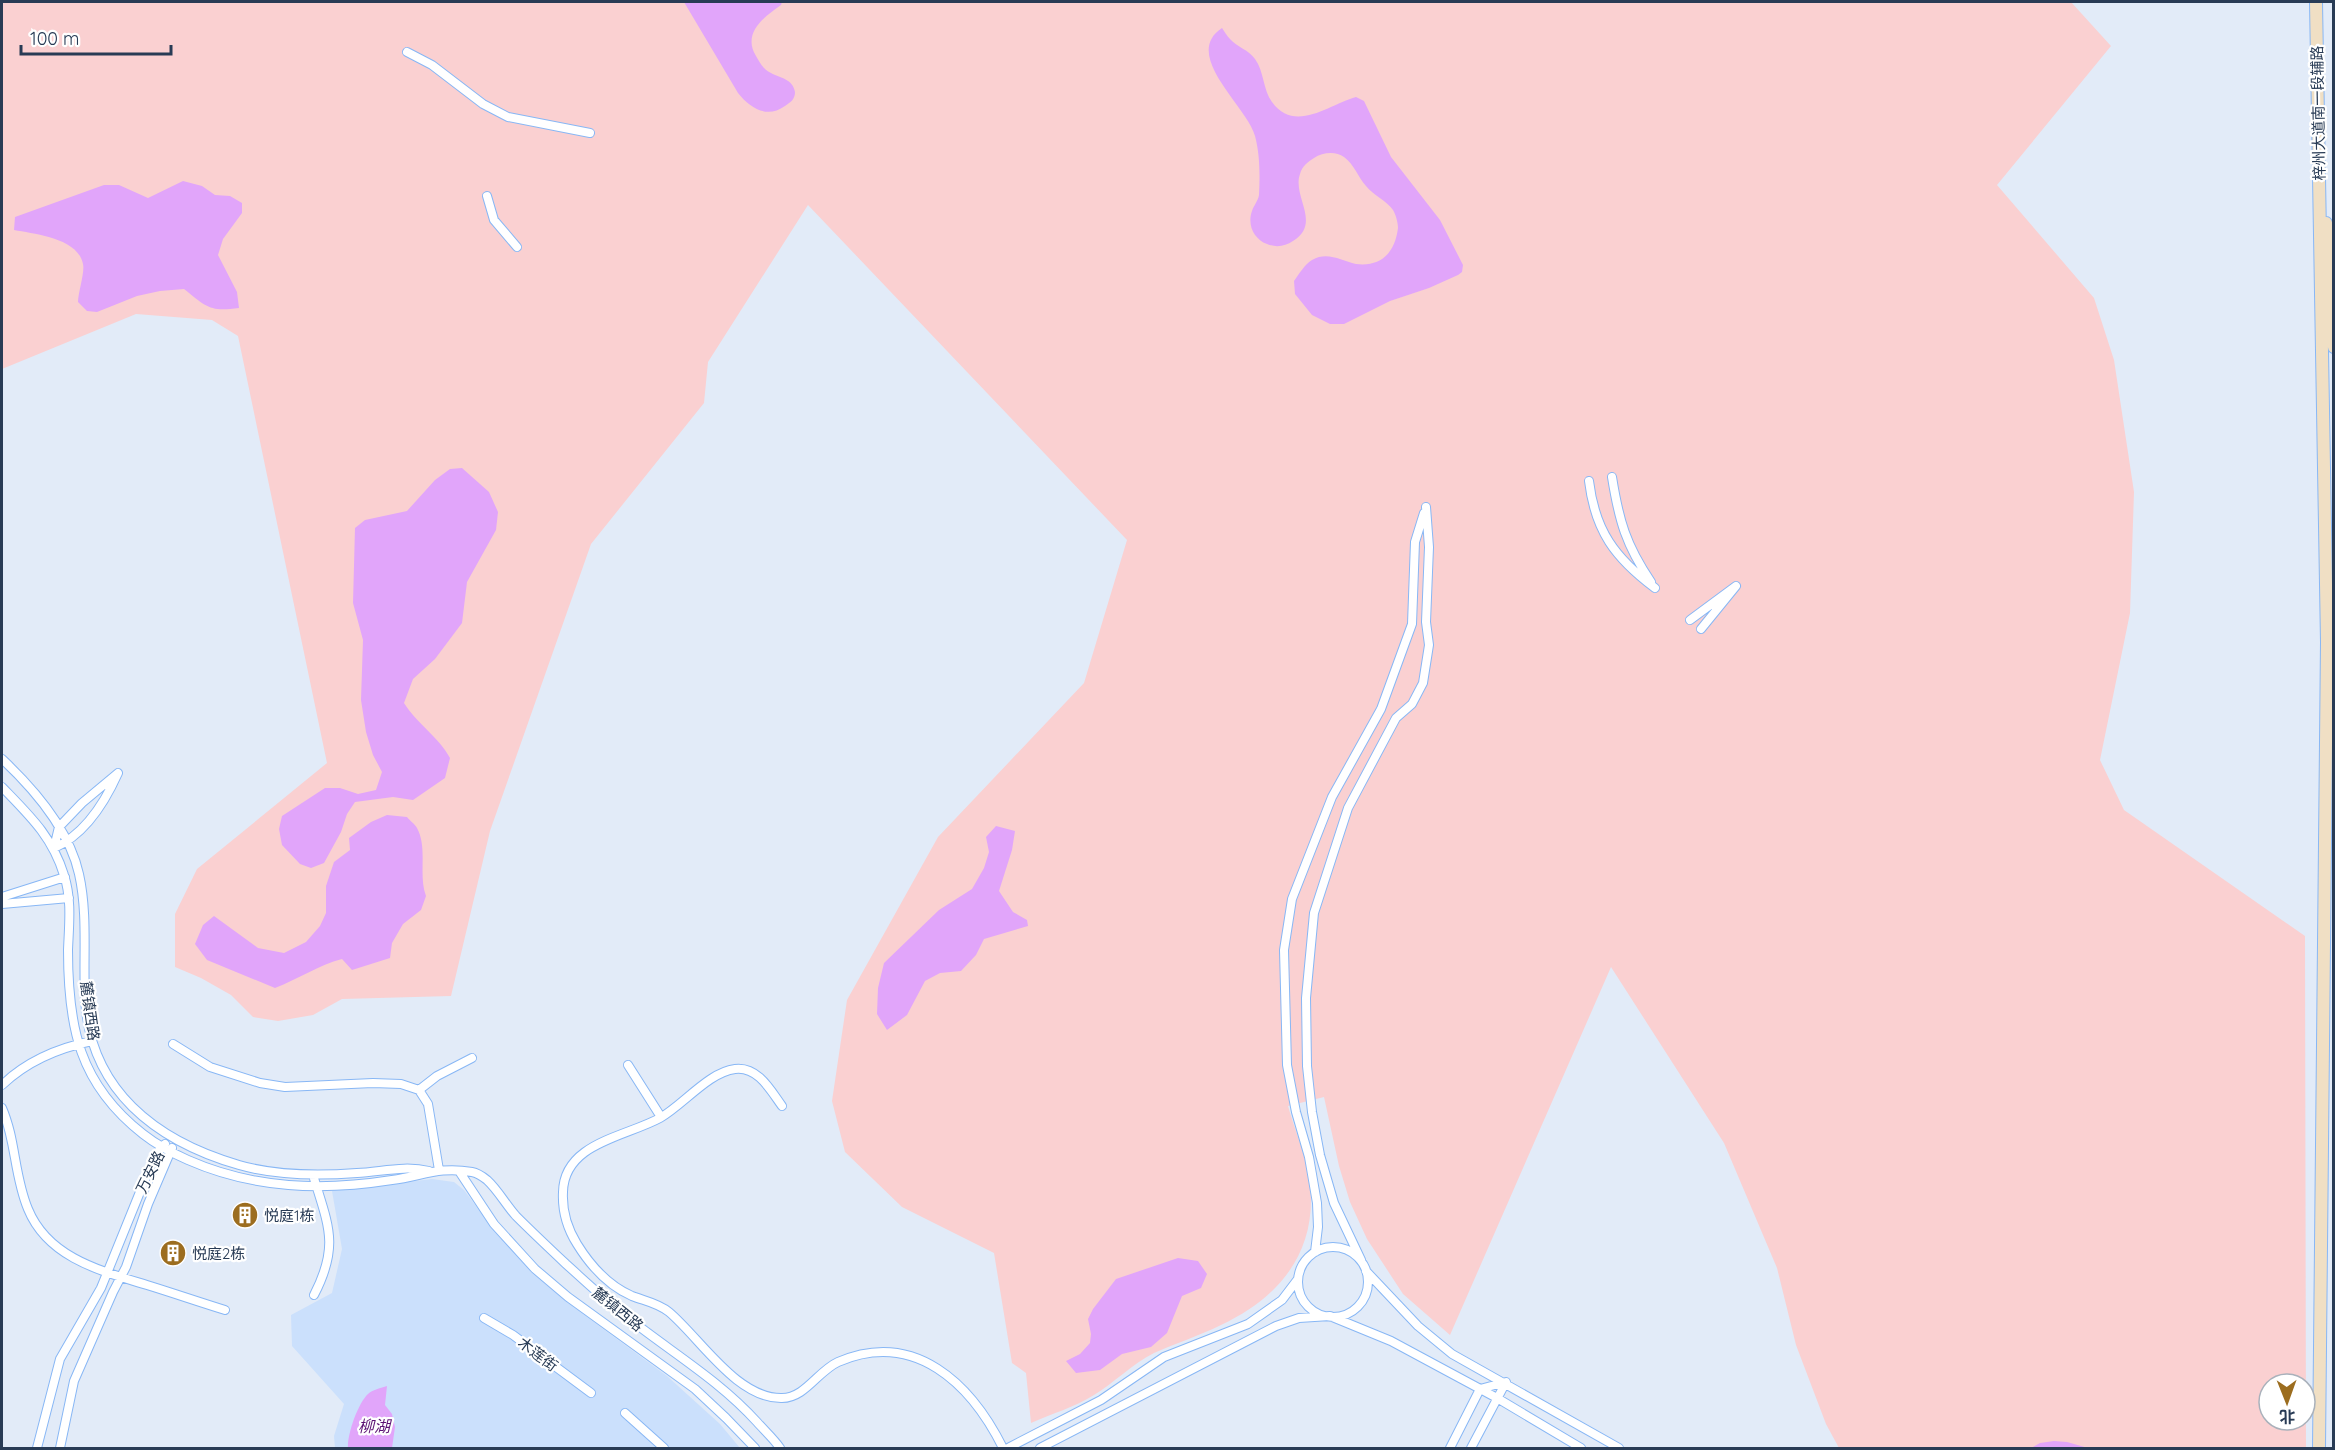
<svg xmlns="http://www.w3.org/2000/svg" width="2335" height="1450" viewBox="0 0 2335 1450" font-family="Quicksand,'Noto Sans SC',sans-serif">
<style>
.built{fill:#cbe0fc}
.green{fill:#fad0d1;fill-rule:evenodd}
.water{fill:#e1a5fa}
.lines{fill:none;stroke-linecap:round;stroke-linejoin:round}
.street-casing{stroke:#88b7f5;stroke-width:10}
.secondary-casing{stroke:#88b7f5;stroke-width:14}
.street{stroke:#fff;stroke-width:8}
.secondary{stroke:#f0dfc4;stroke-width:12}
.labels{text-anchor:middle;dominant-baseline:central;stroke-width:4.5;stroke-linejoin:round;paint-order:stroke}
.street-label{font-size:15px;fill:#283b55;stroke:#fff}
.poi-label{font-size:15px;fill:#283b55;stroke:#fff;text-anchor:start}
.water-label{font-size:16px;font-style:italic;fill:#5a1172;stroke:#fff}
</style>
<rect width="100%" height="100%" fill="#e2ebf8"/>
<!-- built -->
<path class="built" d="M432,1179L454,1182L464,1190L491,1226L532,1273L568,1303L667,1376L720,1424L740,1448H335L334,1436L344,1404L292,1346L291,1315L332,1293L342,1249L332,1191Z"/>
<!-- green -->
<path class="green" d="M2,2H2071L2111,46L1997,185L2094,298L2114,360L2134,492L2130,613L2100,760L2124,810L2305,936L2306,1448H1839L1826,1424L1796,1345L1777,1268L1724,1143L1611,967L1450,1335L1403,1294L1367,1239L1350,1202L1339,1166L1324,1097L1288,1106C1294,1127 1303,1149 1308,1171C1322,1244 1285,1295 1221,1325C1199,1336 1176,1343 1154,1353C1132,1364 1114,1383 1094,1395C1075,1407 1051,1414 1031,1423L1026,1373L1012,1363L994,1253L902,1207L845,1152L832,1101L847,1000L938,837L1084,683L1127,540L808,205L708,362L704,403L591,544L490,831L451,996L342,999L313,1015L278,1021L253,1017L231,995L201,978L175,967V914L197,869L327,763L238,336L212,320L136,314L2,369ZM2269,1384H2305V1420H2269Z"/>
<!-- water -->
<path class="water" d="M684,2H782L781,5C764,17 742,33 756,56C760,63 763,69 771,73C780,78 793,79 795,92C795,99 791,102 785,106C767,119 750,108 738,93Z
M1222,28C1224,31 1227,36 1230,39C1237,47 1249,50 1255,59C1264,71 1263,90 1272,102C1295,134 1330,104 1356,97L1364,101L1391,157L1440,220L1463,265L1462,272L1458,275L1429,288L1390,301L1344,324H1330L1312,315L1295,294L1294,281C1299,274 1305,264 1312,260C1328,251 1341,261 1356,264C1382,267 1395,252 1398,228C1398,223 1396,215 1393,210C1387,201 1373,195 1366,186C1358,177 1354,164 1344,157C1336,151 1323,152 1314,158C1308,162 1302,166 1300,174C1292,197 1322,223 1293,241C1285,246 1277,248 1267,244C1254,239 1247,225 1252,211C1254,205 1258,201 1259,195C1260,176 1260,154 1255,136C1247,106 1181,55 1222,28Z
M183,181L202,186L215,195L230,196L242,203V213L223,239L218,255L237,292L239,308C209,312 207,307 184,289L160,291L137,296L97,312L87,311L78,302C78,293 85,272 83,264C78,238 35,234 14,230L15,217L104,185H119L148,198Z
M462,468L489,492L498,512L496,530L467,582L462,623L435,659L413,679L404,703C417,724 439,737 450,758L445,778L413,800L393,797L355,802L347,814L341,832L324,863L311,868L300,864L282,845L279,829L282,816L325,788H340L358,794L376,790L382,772L373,755L366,732L361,700L363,640L353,603L355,528L365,520L407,511L435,480L450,469Z
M387,815L407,817C410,821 415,824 417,828C428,848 418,875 426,896L421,910L403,924L392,943L390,958L352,970L342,959C319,965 298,979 275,988L207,960L195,944L203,925L214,916L258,948L284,953L306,942L320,926L326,913V886L334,862L350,850L349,838L371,822Z
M996,826L1015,831L1012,850L999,891L1013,912L1027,920L1028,926L984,939L976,955L961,971L940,973L925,981L907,1015L887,1030L877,1014L878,988L884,963L939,910L972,889L984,868L989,852L986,837Z
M1178,1258L1198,1261L1207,1274L1201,1288L1182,1296L1167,1333L1151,1347L1122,1354L1100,1370L1076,1373L1066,1361L1080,1354L1090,1343L1091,1334L1088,1319L1093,1309L1116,1279Z
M387,1386L385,1405L392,1414L395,1427L392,1448H348C347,1435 358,1403 368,1394C372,1390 381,1388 387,1386Z
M2054,1441L2067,1442L2088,1448H2031L2040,1443Z"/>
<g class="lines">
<defs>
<path id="street" d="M407,52L432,65L483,104L508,117L590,133
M487,196L494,220L517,247
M1612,477C1619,521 1626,545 1651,582
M1589,481C1595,531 1615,558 1655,588
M1690,620L1736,586L1701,629
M2,759C34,789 69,829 79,874C88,914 83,957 85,997C89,1090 156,1141 239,1165C277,1176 318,1176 357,1173C381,1172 404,1165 429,1171
M118,773C105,802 84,835 54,848L59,827L82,803Z
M2,787C29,815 52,836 64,875C72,899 69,925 68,950C68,1027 79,1084 143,1134C157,1145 172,1153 188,1160C254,1189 322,1191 392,1180C423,1176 439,1166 472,1172C478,1173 482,1176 487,1180C498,1190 506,1205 516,1216C532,1232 549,1248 566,1264C586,1282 606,1301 627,1317C671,1352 719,1380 757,1422C765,1431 774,1439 780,1448
M2,897L65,877
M2,904L69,898
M173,1044L210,1067L260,1083L285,1087L373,1083L401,1084L419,1090L428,1104L439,1170
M628,1065L661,1117
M2,1085C27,1061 58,1048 92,1041
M419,1090L437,1076L472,1058
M782,1106C771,1091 758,1066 735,1069C709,1072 683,1105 660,1118C625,1137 564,1143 563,1192C562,1211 567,1228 577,1244C590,1265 609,1286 632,1296C645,1301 658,1303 669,1312C700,1338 737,1399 782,1398C805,1398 818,1371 838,1362C915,1329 971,1384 1003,1448
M2,1108C16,1140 14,1176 28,1209C48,1258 101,1271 147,1285C173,1293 199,1302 225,1310
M459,1171L494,1224L535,1269L568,1297L695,1389L726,1418L755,1448
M313,1175C328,1225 340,1245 314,1295
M1298 1282a35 35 0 1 1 70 0a35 35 0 1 1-70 0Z
M1315,1252L1318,1227L1317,1203L1309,1157L1296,1112L1287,1065L1284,950L1292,899L1332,797L1381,709L1412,624L1415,542L1424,513
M1361,1260L1334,1203L1320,1155L1312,1112L1307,1066L1306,998L1314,913L1348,808L1396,718L1412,704L1423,683L1429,645L1426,622L1429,547L1426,507
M1366,1271L1418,1326L1452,1354L1619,1448
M484,1318L513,1335L591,1393
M625,1413L664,1448
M37,1448L60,1359L101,1288L155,1155L165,1144
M60,1448L74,1381L113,1292L126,1267L148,1204L172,1148
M1008,1448L1101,1400L1164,1357L1248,1324L1282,1300L1298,1279
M1040,1448L1276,1326L1299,1318L1330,1316L1391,1341L1497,1398L1581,1448
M1450,1448L1480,1389L1506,1382L1471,1448"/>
<path id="secondary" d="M2316,2L2327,642L2319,1448
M2326,223C2333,263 2330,306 2334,347"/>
</defs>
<!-- street casing -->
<use href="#street" class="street-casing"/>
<!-- secondary casing -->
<use href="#secondary" class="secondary-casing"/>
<!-- street -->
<use href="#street" class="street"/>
<!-- secondary -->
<use href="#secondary" class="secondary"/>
</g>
<!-- icons -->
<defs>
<symbol id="building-disc" viewBox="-11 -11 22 22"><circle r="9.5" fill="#9c6d1f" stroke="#fff"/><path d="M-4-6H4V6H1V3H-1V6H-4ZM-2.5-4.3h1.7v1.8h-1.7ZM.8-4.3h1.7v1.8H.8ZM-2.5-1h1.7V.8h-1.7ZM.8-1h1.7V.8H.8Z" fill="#fff"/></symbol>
</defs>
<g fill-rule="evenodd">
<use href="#building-disc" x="230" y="1200" width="30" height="30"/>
<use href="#building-disc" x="158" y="1238" width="30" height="30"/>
</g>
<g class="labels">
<!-- street labels -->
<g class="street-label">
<text transform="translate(2318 113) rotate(-91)">梓州大道南一段辅路</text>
<text transform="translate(90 1011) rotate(82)">麓镇西路</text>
<text transform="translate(150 1172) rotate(-64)">万安路</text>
<text transform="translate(618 1309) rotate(39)">麓镇西路</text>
<text transform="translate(538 1354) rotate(37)">木莲街</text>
</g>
<!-- poi labels -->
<g class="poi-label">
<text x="264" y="1215">悦庭1栋</text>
<text x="192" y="1253">悦庭2栋</text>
</g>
<!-- water labels -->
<g class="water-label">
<text x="374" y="1426">柳湖</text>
</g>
</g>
<!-- border -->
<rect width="2335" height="1450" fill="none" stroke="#283b55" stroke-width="6"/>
<!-- north arrow -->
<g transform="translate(2287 1402) rotate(179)"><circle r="28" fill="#ffffff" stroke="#a9b1bb" stroke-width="1.5"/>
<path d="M0-4.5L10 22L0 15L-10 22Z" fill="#9c6d1f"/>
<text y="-9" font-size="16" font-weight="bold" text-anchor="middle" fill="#283b55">北</text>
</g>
<!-- scale -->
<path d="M21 45v9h150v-9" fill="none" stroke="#283b55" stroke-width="3"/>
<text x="30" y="45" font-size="18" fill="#283b55" stroke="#ffffff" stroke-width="4.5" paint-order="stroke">100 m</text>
</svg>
